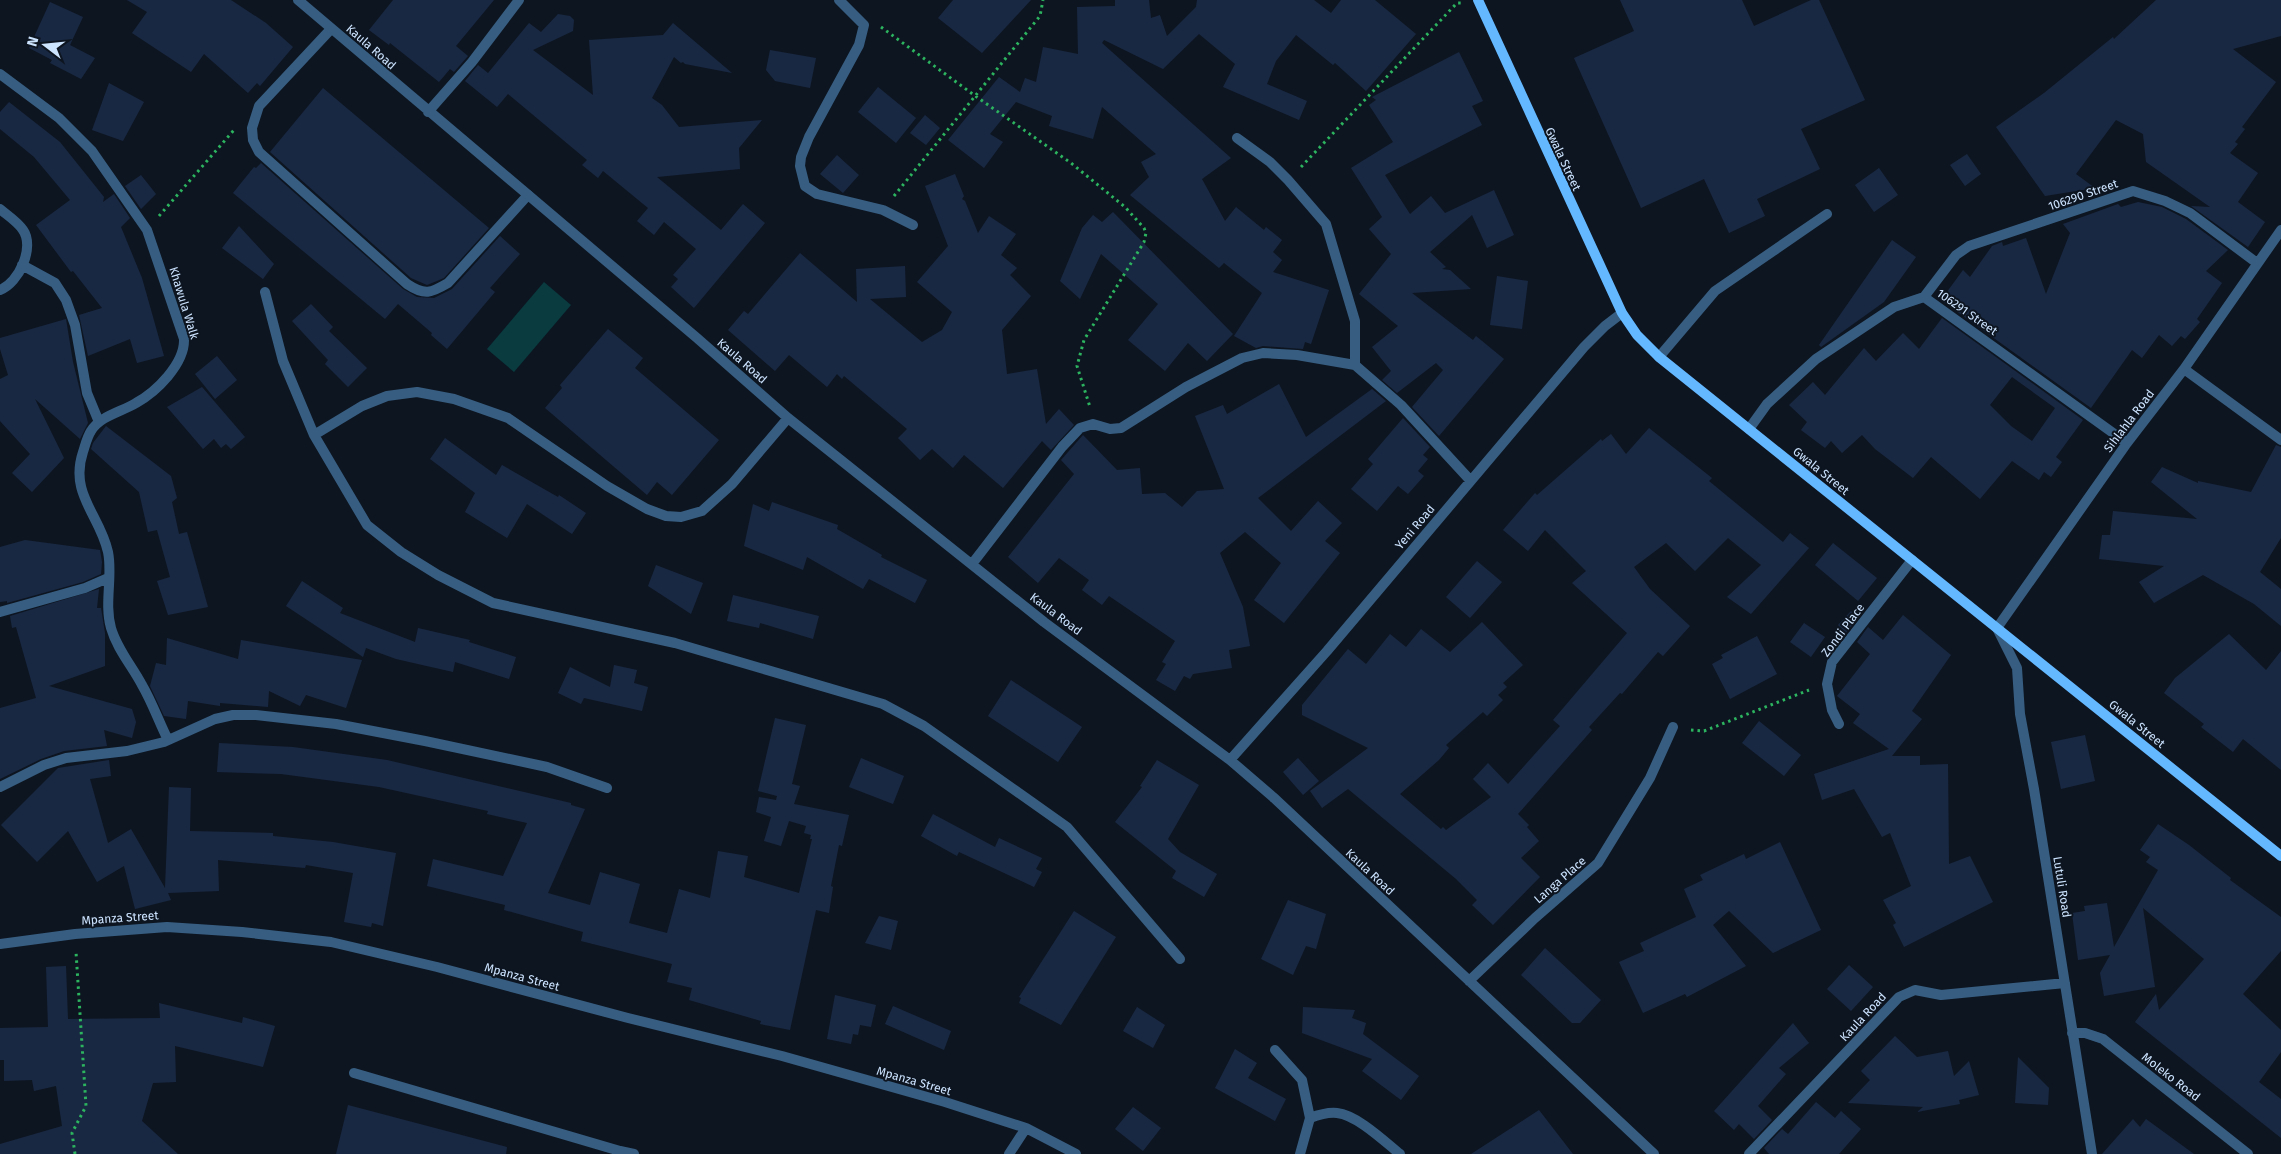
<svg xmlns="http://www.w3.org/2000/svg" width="2281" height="1154" viewBox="0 0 2281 1154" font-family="'Fira Sans',sans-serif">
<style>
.water{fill:#093b3f}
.building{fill:#192842;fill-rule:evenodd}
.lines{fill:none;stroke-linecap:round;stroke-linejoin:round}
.path{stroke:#2db45f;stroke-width:3;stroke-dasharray:2.5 4;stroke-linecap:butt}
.lane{stroke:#375e81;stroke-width:10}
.street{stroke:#375e81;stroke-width:10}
.secondary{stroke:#64b8ff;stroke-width:10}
.labels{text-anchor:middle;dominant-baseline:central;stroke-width:4;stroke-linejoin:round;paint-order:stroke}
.street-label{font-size:12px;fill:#cde4ff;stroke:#0d1521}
</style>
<rect width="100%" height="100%" fill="#0d1521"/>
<!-- water -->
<path class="water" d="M544,282L571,305L514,372L487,349Z"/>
<!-- building -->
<path class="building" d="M127,0H231L266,23L293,47L260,86L257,83L248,93L204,54L191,72L132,33L147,12Z
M393,0H494L456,46L468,56L454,72L450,69L439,82L390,43L389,45L369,30Z
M953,0H1031L982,53L938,18Z
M1115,0H1149L1151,18L1160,15L1167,36L1196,7L1197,0H1314L1331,13L1341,0H1375L1416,34L1366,91L1335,63L1333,65L1296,35L1276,61L1267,84L1307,101L1299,120L1223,87L1235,64L1199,34L1163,69L1104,40L1102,43L1231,158L1202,179L1225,221L1236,207L1264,230L1266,227L1282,240L1273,252L1282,260L1273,272L1329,290L1311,344L1305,342L1303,349L1263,346L1256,348L1234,336L1262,293L1224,263L1219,268L1130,195L1149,177L1141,162L1156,154L1102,107L1093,139L1049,126L1052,116L1016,102L990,134L1003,142L984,168L948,140L999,77L1020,92L1025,78L1036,82L1043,47L1078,54L1077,7L1115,6Z
M1620,0H1742L1754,26L1811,0H1819L1865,100L1801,129L1820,169L1757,199L1765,216L1729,233L1704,179L1641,208L1574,58L1634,31Z
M2156,0H2281V36L2233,49L2276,82L2242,127L2245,129L2235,142L2238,144L2230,153L2258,173L2238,202L2265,222L2248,247L2191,206L2210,207L2146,162L2143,134L2116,120L2076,174L2095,188L2045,196L1996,127L2044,93L2113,37L2114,39Z
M50,2L83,17L70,45L95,58L81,79L50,63L52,60L29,48Z
M558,14L570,16L574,20L573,31L533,50L593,95L589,40L663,35L673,23L732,73L685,64L683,62L681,63L674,57L652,98L662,105L679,127L762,120L739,148L740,169L657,177L721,230L743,204L765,223L694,308L671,287L678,279L673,275L696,249L664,222L654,235L637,221L648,208L603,171L598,178L582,165L587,160L508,94L497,107L465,81L478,65L488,73L529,23L541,32Z
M770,50L816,58L810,88L775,81L766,70Z
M1459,52L1483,101L1472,106L1482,125L1385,175L1410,214L1431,196L1445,213L1494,190L1514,235L1487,248L1472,215L1430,252L1446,267L1442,269L1450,270L1471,289L1412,293L1473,340L1476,336L1504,359L1439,436L1412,407L1443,370L1436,363L1397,393L1382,380L1391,371L1372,347L1398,326L1359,294L1391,254L1369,229L1382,217L1351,168L1393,142L1369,105L1376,100L1372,97Z
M109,83L144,102L123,141L92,130Z
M878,87L916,118L896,143L858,112Z
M323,88L489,228L444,278L427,285L411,278L270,152Z
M9,102L60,142L104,197L103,202L114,194L130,218L121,227L142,278L164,356L137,363L130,339L88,356L79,315L102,308L73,271L71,272L36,225L70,200L34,157L0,129V112Z
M925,115L940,128L926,145L910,133Z
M1967,154L1981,174L1965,186L1950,165Z
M837,155L859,175L843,193L820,174Z
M261,163L403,289L417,297L434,298L452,289L500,236L520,254L490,288L495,292L447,349L431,335L432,333L398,304L385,319L233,193L254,167L256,168Z
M1879,168L1898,195L1874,212L1855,185Z
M955,174L964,196L962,199L965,201L978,233L989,216L1016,234L1001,255L1017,268L1010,275L1031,296L1002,330L1007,374L1037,369L1046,424L1059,409L1074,425L1051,450L1042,441L1003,488L964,455L953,468L932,449L920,460L898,438L907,429L844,376L842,379L837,374L827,387L789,355L775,371L728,330L744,311L748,314L800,253L857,302L856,269L905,266L906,297L870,299L922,342L942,330L952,312L917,282L948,246L925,186Z
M141,175L156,194L141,209L125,186Z
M2138,202L2162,207L2186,219L2228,250L2206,271L2222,283L2197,319L2200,322L2185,339L2181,336L2172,346L2159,335L2142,358L2132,350L2091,408L1941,300L1963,270L1970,277L1992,246L2002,242L2003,246L2026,238L2046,294L2070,233L2063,224L2118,204L2121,207Z
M1113,212L1233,334L1207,361L1188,343L1165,371L1128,340L1158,304L1101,254L1080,299L1060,281L1082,228L1093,215L1102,222Z
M239,226L274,264L263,279L222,248Z
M1892,240L1916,257L1884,302L1821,347L1819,345Z
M1497,276L1528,281L1522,329L1490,325Z
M311,304L333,327L329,331L367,368L348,387L325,364L328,360L292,321Z
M1942,318L2083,420L2056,457L2062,462L2051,477L2044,472L2039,480L2012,461L1980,499L1931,457L1913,478L1875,449L1862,435L1842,453L1831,441L1825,448L1801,430L1807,422L1789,405L1813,382L1825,395L1864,348L1876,361L1903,333L1919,349ZM2012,377L2055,408L2032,441L2011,426L1990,405Z
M66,319L73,362L88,423L80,439L35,399L64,458L32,492L12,473L30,454L0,421V379L8,375L0,349V338Z
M608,329L643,358L635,368L719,440L672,495L657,482L647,495L545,408L562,388L560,385Z
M217,356L237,380L215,399L195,374Z
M1279,384L1306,437L1372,389L1386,401L1258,498L1291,531L1318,501L1342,523L1325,541L1340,553L1284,623L1254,600L1281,563L1245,532L1220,553L1243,607L1250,646L1229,650L1232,668L1193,674L1190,679L1184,676L1175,691L1156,680L1166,664L1162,662L1175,641L1109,596L1102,605L1082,590L1089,580L1059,558L1038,583L1008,557L1074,474L1061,460L1083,435L1117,470L1140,468L1142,494L1165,493L1182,507L1197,491L1224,489L1195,416L1223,405L1227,414Z
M202,387L245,437L231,449L226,444L221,448L214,439L203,449L167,407Z
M1403,418L1430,447L1423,455L1428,459L1418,471L1424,476L1408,494L1398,486L1377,511L1351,489L1373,464L1368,459Z
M106,426L171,476L177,498L172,502L179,534L187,532L208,607L168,615L157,581L170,577L157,530L148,532L139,492L91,449L93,443Z
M1649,428L1712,478L1709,481L1783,542L1790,533L1809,548L1751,614L1727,597L1761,565L1728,538L1695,571L1666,543L1634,567L1650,589L1690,626L1663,656L1658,652L1622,694L1620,693L1589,727L1592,730L1518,814L1529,825L1527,827L1539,841L1521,858L1540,877L1493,925L1472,905L1477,900L1456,879L1348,789L1322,808L1310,791L1368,748L1302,715V705L1348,649L1366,664L1390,634L1406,647L1421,629L1450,652L1482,622L1523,665L1503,683L1507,687L1498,695L1503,700L1487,716L1483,712L1446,745L1449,748L1439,760L1400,794L1441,829L1443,827L1446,830L1491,797L1473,779L1488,763L1508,784L1560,726L1553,720L1627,633L1572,583L1586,571L1545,530L1528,551L1503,530L1535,493L1537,495L1601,439L1602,441L1611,434L1626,454Z
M445,438L496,475L502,465L558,497L559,495L586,513L572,534L527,504L507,538L465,512L475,493L430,459Z
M2276,445L2281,447V538L2260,572L2281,589V626L2254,604L2203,575L2154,603L2139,582L2164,566L2099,559L2102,535H2110L2113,511L2197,519L2151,482L2162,467L2198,483V481L2251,492Z
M772,502L838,525L837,529L882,555L881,557L927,580L915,603L869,579L863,589L807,557L803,570L744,546L753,504L769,511Z
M25,540L100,550L102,562L101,574L83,582L7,603V601L0,602V547Z
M1833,543L1877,578L1858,601L1815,565Z
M1477,561L1502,582L1470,618L1446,597Z
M656,565L703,583L691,614L648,586Z
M302,581L343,608L340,613L415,642L418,628L470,640L469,642L516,657L509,679L455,662L453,672L396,659L366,648L363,657L286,606Z
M99,589L97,608H101L105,633V666L49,686L132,709L136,722L132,738L104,730L107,746L64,751L41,759L0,779V708L36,698L16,627L12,628L10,616Z
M733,595L819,616L813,639L760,623L759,628L727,621Z
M1851,611L1858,618L1846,633L1838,625Z
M1903,615L1951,655L1912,711L1922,719L1892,756H1920V765L1948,764L1949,864L1970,856L1993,902L1904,947L1893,925L1896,923L1883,900L1911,886L1890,833L1882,837L1854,789L1822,800L1814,774L1889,749L1853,723L1860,714L1837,696L1870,654L1857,642L1868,627L1883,640Z
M1804,623L1825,637L1811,657L1790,642Z
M2229,634L2266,670L2281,651V770L2243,739L2233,752L2201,727L2204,724L2164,693L2175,678Z
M1757,636L1777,674L1730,699L1712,664L1723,658L1721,655Z
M167,638L238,659L241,640L362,660L346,708L306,695L300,706L269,691L268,707L220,703V706L188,701L186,719L164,716L150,686L156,663L166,665Z
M614,665L637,670L634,683L648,687L642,711L584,698L581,704L558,693L570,667L610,687Z
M1011,680L1082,727L1058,762L988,716Z
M775,718L806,725L792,784L800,786L794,804L849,815L842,846L839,845L831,886L833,887L829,913L816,910L790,1030L760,1024L761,1021L689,1000L692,988L667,982L672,964L581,941L583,932L504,910L505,905L427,886L433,859L503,876L527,823L487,814L488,811L379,787L281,774L217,772L219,743L293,747L387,760L571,803V805L585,809L548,893L590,905L600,872L640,884L629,923L667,933L679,889L710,898L718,851L748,856L744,877L799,893L812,839H810L811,835L804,833L806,826L789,821L781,846L764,841L771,817L756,812L759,797L776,800L777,796L758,791Z
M1759,721L1801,755L1784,776L1742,743Z
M2085,735L2095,781L2061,789L2051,742Z
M861,758L904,776L893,804L849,787Z
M1298,758L1319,781L1303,795L1283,772Z
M109,760L111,776L90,779L108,843L131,829L165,888L169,787L191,788L190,831L273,833V836L333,842L396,853L383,926L372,923L371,927L344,922L353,873L306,865L305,868L218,860L219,891L168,893L171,900L135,909L124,866L97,882L68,831L37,862L1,825L58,768Z
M1157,760L1199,785L1168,839L1180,852L1217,874L1204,897L1172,878L1176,871L1115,822L1142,787L1140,786Z
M933,814L995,847L999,838L1042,858L1036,869L1042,872L1034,887L959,852L957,856L921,836Z
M2158,824L2189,845L2231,878L2230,880L2281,917V951L2243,994L2281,1030V1052L2259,1082L2281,1099V1138L2135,1022L2156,994L2159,1010L2204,959L2143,908L2155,987L2104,996L2100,973L2110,955L2078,960L2072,913L2085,911L2084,906L2107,903L2114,947L2158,870L2146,862L2150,857L2140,850Z
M1780,842L1821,930L1773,953L1729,911L1713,925L1746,966L1687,997L1685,994L1643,1013L1619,962L1644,951L1640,943L1696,917L1684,889L1703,880L1700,875L1744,854L1746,859Z
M1288,900L1326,914L1316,949L1306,946L1293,975L1261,959Z
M1074,911L1116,937L1061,1025L1019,1003L1021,998L1019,997Z
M879,916L898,921L891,950L865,943Z
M1545,948L1601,1000L1580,1023H1572L1521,975Z
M1849,965L1873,987L1851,1011L1827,989Z
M66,966L68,1019L160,1018L159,1003L242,1023L243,1017L275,1026L263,1067L175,1046L176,1082L153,1083L142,1121L178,1154H0V1144L62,1126L56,1086L34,1091L32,1080L4,1081V1060H0V1028L48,1027L46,967Z
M835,995L876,1005L871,1027L860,1025L858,1035L853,1034L851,1044L827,1039Z
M893,1006L951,1031L944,1050L885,1024Z
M1137,1007L1165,1025L1153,1048L1123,1031Z
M1303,1007L1355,1010L1352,1018L1366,1023L1363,1034L1419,1076L1401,1100L1362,1071L1372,1059L1302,1033Z
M1793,1023L1809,1043L1779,1068L1786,1074L1758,1106L1772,1120L1754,1139L1739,1124L1734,1130L1714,1111Z
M1895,1036L1917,1057L1948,1051L1954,1076L1969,1061L1979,1095L1959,1100L1960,1104L1917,1112L1923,1107L1848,1103L1870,1080L1861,1071Z
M1235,1049L1257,1063L1248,1078L1286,1099L1275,1121L1215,1088Z
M2018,1057L2049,1088L2048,1105L2015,1103Z
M1816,1102L1835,1118L1841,1111L1861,1129L1839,1154H1769L1764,1148L1782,1129L1788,1134Z
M348,1105L507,1147L506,1154H336Z
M1133,1107L1161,1128L1143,1151L1115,1129Z
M1539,1110L1573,1154H1471Z
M2133,1119L2140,1127L2146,1119L2194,1154H2102Z"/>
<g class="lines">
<!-- path -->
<path class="path" d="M881,27L974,95L1071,163L1125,207L1144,228L1146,233L1144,242L1084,340L1077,366L1090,407
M1301,167L1457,3H1462
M894,196L1040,16L1043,0
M159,216L234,130
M1691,730L1704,731L1809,690
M75,1154L72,1133L86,1106L76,952"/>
<!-- lane -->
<path class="lane" d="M331,29L259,106L252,128L253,140L259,152L407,284C425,296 431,293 448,283L528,195
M1237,138L1270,162L1288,180L1326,224L1355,321V365
M1659,357L1715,291L1827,214
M1275,1050L1302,1080L1310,1118L1300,1154
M1310,1118C1318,1115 1328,1112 1337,1113C1357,1115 1384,1141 1400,1154"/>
<!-- street -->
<path class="street" d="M298,0L697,338L788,418L1044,622L1230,760L1273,797L1654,1154
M839,0L864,25L859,45L809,137L801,157L800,166L805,186L817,194L883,210L913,225
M0,74L59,118L92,151L147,230L184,339C185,364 156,392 136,403C121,412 100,416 91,431C87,437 85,446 83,452C69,494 100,515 108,552C113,576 104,603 111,628C117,649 132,666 142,685C152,702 159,722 168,740
M428,112L472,62L519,0
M0,209C7,215 18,222 23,230C35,247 19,283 0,290
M22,265L55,283L66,300L75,325L87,393L99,422
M265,292L283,361L314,435L367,525L401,552L438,575L493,603L675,643L883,704L924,726L1067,827L1180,959
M1924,297L1956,255L1969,246L2133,191L2165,201L2190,213L2257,263
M2184,369L2281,440
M1749,429L1767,404L1816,359L1894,307L1924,297L2127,443
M314,435L362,406L387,396L417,392L454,399L508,418L607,486L647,509L666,516L681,517L702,511L732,484L788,418
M972,564L1062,447L1080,428L1093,424L1110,429L1121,428L1186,387L1242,358L1263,353L1297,355L1355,365L1401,405L1470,480
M0,612L85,588L108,578
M1839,724L1832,710L1827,684L1832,662L1912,560
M1230,760L1327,651L1584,347L1605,326L1622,313
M0,787L44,765L66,758L127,751L164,742L215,719L233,715H256L336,724L425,741L547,767L607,788
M0,944L75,934L167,927L242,932L331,942L437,967L628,1018L782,1056L945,1102L1026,1128L1076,1154
M1469,981L1535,918L1598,863L1650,778L1673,727
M2072,1033H2085L2103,1039L2248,1154
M354,1073L620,1151L619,1154
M620,1151L634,1154
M1009,1154L1026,1128
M1749,1154L1899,997L1915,990L1941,995L2065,983
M2092,1154L2034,789L2020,714L2017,668L1997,628L2127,443L2184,369L2281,230"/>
<!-- secondary -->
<path class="secondary" d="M1478,0L1622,313L1637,335L1659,357L2281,856"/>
</g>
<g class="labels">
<!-- street labels -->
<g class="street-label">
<text transform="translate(371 47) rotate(41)">Kaula Road</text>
<text transform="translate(1563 159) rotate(65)">Gwala Street</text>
<text transform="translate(2083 195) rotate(-19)">106290 Street</text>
<text transform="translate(184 303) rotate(73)">Khawula Walk</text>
<text transform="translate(1967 312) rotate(35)">106291 Street</text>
<text transform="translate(742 361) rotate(41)">Kaula Road</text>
<text transform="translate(2129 421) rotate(-53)">Sihlahla Road</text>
<text transform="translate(1821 471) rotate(39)">Gwala Street</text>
<text transform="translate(1415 527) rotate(-50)">Yeni Road</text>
<text transform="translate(1056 614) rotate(37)">Kaula Road</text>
<text transform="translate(1843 630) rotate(-53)">Zondi Place</text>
<text transform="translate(2137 724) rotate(39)">Gwala Street</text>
<text transform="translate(1370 872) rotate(43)">Kaula Road</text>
<text transform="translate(1560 880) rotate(-41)">Langa Place</text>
<text transform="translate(2062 887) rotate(81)">Lutuli Road</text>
<text transform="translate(120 918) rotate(-4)">Mpanza Street</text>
<text transform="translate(522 977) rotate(15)">Mpanza Street</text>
<text transform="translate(1863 1017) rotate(-47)">Kaula Road</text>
<text transform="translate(2171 1077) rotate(38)">Moleko Road</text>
<text transform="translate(914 1081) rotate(16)">Mpanza Street</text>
</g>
</g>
<!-- north arrow -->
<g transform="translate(45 45) rotate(286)" stroke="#0d1521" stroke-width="4" paint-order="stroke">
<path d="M0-4L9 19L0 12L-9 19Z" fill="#cde4ff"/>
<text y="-8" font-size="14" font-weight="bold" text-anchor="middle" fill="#cde4ff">N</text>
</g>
</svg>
